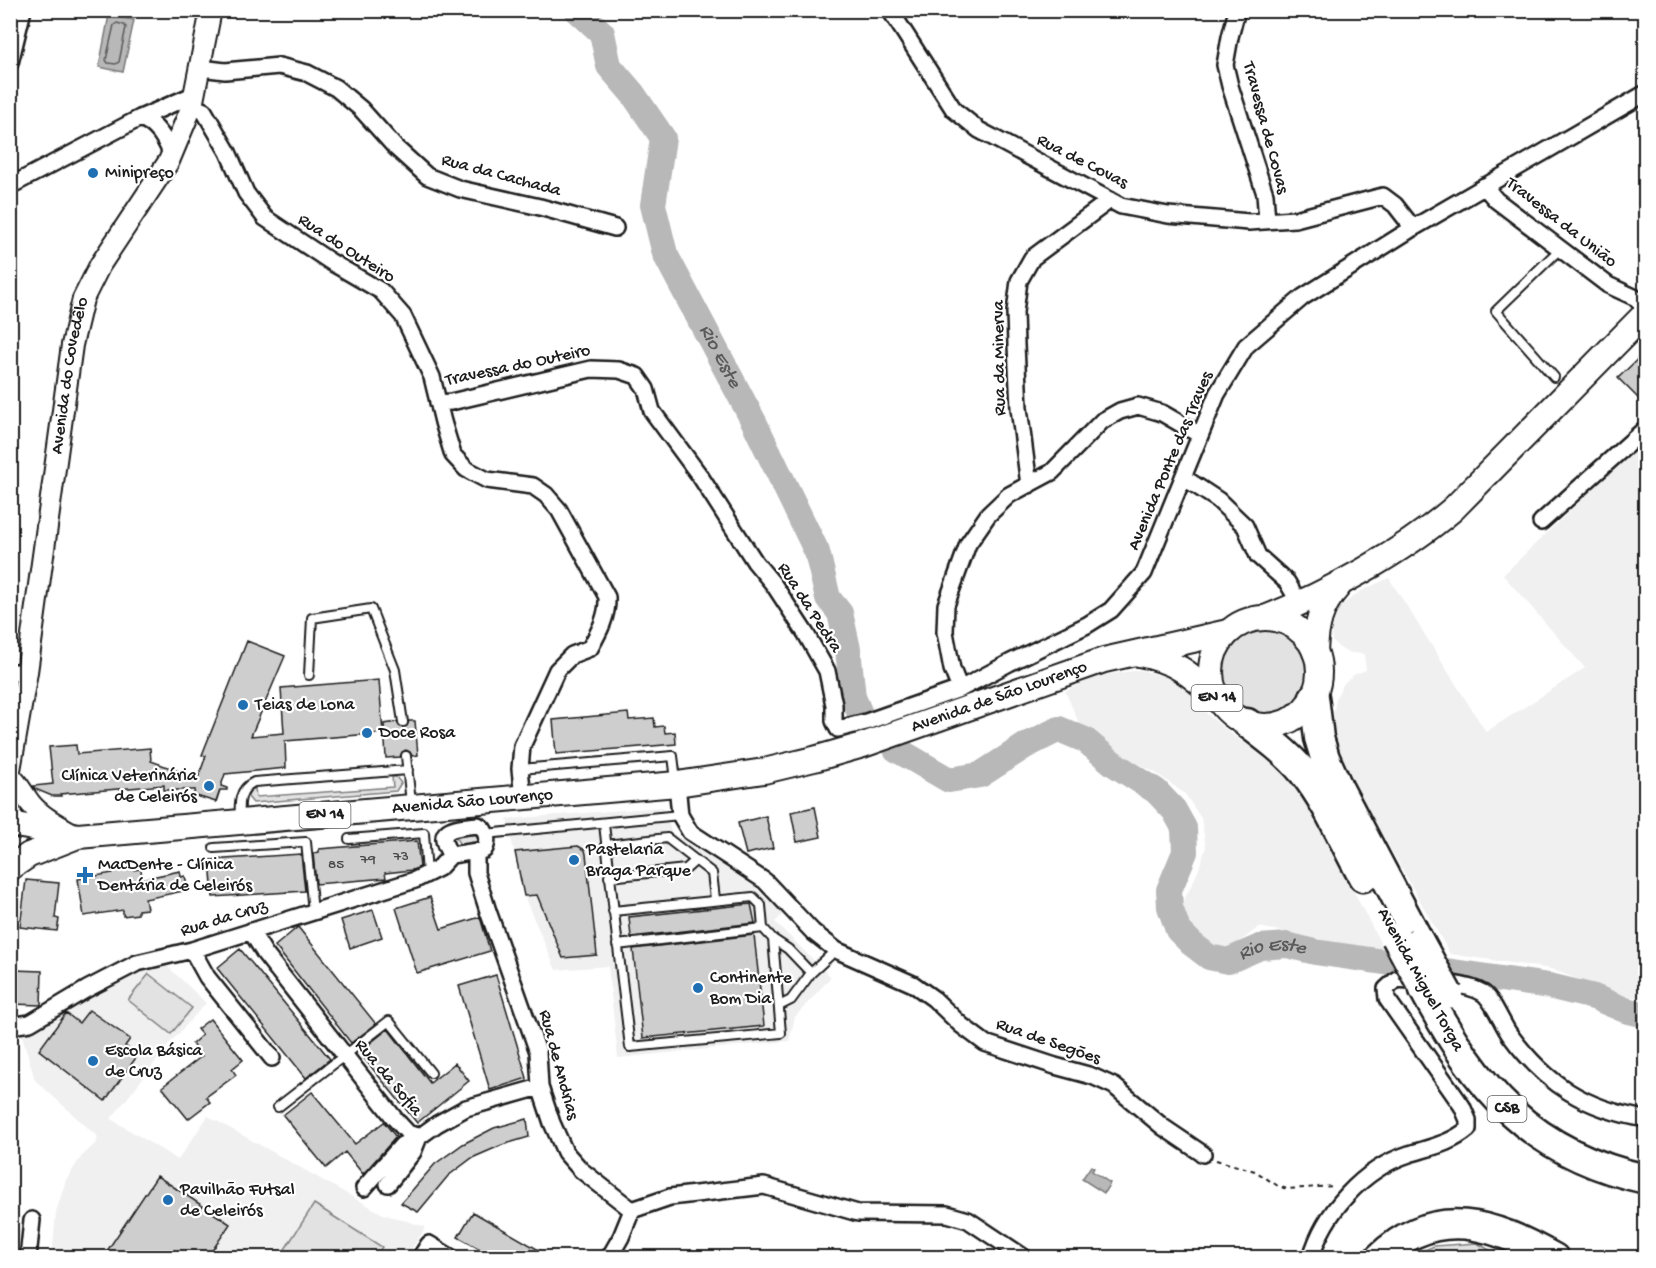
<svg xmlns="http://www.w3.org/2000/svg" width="1656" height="1268" viewBox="0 0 1656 1268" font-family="'Gochi Hand',sans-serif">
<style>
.built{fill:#f0f0f0}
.green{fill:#e2e2e2;stroke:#7f7f7f;stroke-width:1.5}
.water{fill:#b8b8b8;stroke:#7a7a7a;stroke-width:1.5}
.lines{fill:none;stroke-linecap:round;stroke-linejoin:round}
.shore{stroke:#5a5a5a;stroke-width:1.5}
.river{stroke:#b8b8b8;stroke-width:26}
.building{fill:#cecece;stroke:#1c1c1c;stroke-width:1.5}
.service-casing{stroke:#1c1c1c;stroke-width:12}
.minor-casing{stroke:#1c1c1c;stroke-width:20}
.tertiary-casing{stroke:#1c1c1c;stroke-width:24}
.primary-casing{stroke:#1c1c1c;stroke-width:28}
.motorway-casing{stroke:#1c1c1c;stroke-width:33}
.path{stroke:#1c1c1c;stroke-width:2;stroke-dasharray:4.5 4.5;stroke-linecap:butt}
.service{stroke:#fff;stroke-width:8}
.minor{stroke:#fff;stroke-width:15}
.tertiary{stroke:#fff;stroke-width:20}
.primary{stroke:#fff;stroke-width:24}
.motorway{stroke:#fff;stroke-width:28}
.motorway-bridge-casing{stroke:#1c1c1c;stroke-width:33;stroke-linecap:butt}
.motorway-bridge{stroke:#fff;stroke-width:28}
.poi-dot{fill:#1f6fb2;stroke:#fff;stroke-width:2}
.labels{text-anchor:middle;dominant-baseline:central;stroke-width:4.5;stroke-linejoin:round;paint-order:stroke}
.number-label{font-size:15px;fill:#484848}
.shield{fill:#fff;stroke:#606060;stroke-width:1.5}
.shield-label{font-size:16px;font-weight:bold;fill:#1c1c1c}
.street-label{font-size:18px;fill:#1c1c1c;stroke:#fff}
.poi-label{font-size:18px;fill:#1c1c1c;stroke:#fff;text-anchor:start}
.water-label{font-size:20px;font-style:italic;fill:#5a5a5a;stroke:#fff}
</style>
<rect width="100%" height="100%" fill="#fff"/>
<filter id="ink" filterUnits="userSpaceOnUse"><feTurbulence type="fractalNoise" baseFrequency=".0167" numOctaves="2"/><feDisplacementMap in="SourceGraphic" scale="12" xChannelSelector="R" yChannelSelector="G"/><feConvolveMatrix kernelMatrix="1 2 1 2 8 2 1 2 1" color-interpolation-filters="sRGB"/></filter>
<g filter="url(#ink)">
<!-- built -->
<path class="built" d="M1645,441V998L1621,996L1551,969L1450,954L1364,802L1339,749L1333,719L1336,697L1344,683L1355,674L1366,670L1364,654L1351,653L1341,649L1332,641V622L1339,607L1361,591L1389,578L1486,732L1585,668L1503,575L1599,483Z
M1140,670L1171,678L1193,690L1208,715L1238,739L1266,754L1294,784L1323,832L1385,952L1259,927L1239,942L1222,951L1204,943L1188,922L1183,902L1197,874L1206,847L1201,818L1185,794L1155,772L1108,749L1078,721L1065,691L1097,676Z
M662,807L672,833L755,887L783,914L775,922L831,977L795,1017L789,1041L618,1058L608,966L556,970L524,896L507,819Z
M166,965L206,1003L171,1042L111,1119L178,1160L208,1116L383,1214L426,1227L406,1257H52L56,1212L66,1180L81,1157L95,1144L98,1137L35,1080L21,1032L30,1030L134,971L151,970Z"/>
<!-- green -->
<path class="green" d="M1223 672a42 42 0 1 1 84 0a42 42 0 1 1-84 0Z
M392,777H396L401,783L396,791L253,803L248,797L249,791L255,788L256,797L393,787Z
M479,832L482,845L462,848L457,840V834Z
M149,974L192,1008L171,1034L128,1000Z
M314,1204L382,1247L376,1257H280Z
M1477,1243L1502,1257H1409L1434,1246Z"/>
<!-- water -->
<path class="water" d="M109,15L134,20L123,72L99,67Z
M1091,1166L1094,1168L1092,1171L1110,1183L1104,1193L1082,1179Z"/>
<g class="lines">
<!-- shore -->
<path class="shore" d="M117,23L124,25L126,27L119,62L116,64L108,63L106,60L114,25Z"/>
<!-- river -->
<g class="river">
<path id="s1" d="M577,10L602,33L609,66L633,94L663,138L653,205L665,254L754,422L817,552L828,598L840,613L848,649L853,697L861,716"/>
<path id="s2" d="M896,749L949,780L980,775L1025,746L1059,729L1085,740L1114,764L1156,791L1174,810L1184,828L1185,852L1169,890L1170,907L1178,930L1192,944L1209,957L1228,961L1260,947L1287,945L1315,952L1549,986L1594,997L1625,1010L1646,1015"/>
</g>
</g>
<!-- building -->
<path class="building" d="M1646,351V406L1618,378Z
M247,641L285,656L251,736L284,733L281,688L379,680L383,733L285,741L286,768L225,774L221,786L227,788V790H220L216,802L193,795L195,790H164V785L60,794L61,796H52L35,789L33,786L53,784L49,747L76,745L77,754L150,748L151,761L198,778L206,756L202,755Z
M628,713L629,720L654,718L655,727L664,726L665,733L675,732L676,744L556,754L553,720Z
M409,721H415L418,755L412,756L410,752L406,750L402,752L400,757L386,758L384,724L397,722L399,726L403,728L407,726Z
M815,807L821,837L797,842L791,812Z
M766,816L773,848L746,854L738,823Z
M417,841L420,867L412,870L385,873L386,878L316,884L313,853L319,852V849Z
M578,846L585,850L586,854L597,955L563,958L537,895L524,896L515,852Z
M301,854L305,891L213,897L210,860Z
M132,867L133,870L141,869L142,879L180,871L181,877L185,876L188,890L145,899L147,909L138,910V914L123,916V910L84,916L78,879L113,873L112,870Z
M26,880L59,883L55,918L59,919L57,931L20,927Z
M430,897L441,929L480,917L490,951L417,973L396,908Z
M751,904L755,923L631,937L629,917Z
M373,910L382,937L350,948L341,920Z
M298,927L376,1024L351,1043L275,946Z
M754,935L764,1026L643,1038L633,949Z
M240,949L330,1059L306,1078L217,968Z
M13,970L42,971L41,1005L12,1004Z
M496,975L527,1078L490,1090L459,986Z
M89,1010L130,1039L125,1046L138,1055L105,1101L39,1050L66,1013L79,1023Z
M210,1019L243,1060L232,1069L236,1075L206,1097L210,1102L188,1119L162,1087L202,1056L192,1044L202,1035L197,1029Z
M388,1029L430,1083L455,1063L469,1081L417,1123L359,1052Z
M312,1092L355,1144L384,1122L396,1137L363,1174L345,1152L326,1168L283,1115Z
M527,1119L529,1137L502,1145L472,1158L448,1176L418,1212L401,1203L435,1164L463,1144L494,1128Z
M157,1176L230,1224L208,1257H103Z
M473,1212L551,1257H494L458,1237Z"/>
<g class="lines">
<defs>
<path id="service" d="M1554,377L1496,311L1561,248
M309,675L312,618L371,609L395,670L403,722
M406,756L411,803
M520,769L673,756L676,780
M240,818C239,803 239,789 254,782L408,770
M604,824C612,898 621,973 630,1047L781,1033L773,939L763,928L761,905L753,897L613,911
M485,834L680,815
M349,839L424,833L427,874
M606,845L667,838L712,873L715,899
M214,848L306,842L313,912
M609,877L686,869L696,860
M773,939L788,949L811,973
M617,945L763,928
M779,1006L791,1000L811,973L836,950
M278,1107L389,1021L431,1073"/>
<path id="minor" d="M890,10L954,110L979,130L1121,206L1168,215L1249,222L1295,219L1383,196L1395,205L1413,228
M1237,10L1230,37L1225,65L1230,86L1265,194L1267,221
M10,63L23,10
M201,68L225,71L279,66L307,73L336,88L361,109L395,147L427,176L460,189L540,207L615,228
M192,106L204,111L228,152L246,193L265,218L331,262L381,291L403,316L432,377L443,422L453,455L466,469L487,480L533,486L546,495L559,510L607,597C608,616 599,632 590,648L572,655L557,670L522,746L520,769L523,798
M140,118C157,124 165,139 172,155
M10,186L140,118L195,94
M1484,186L1496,200L1608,285L1634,297L1646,307
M438,403L451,402L591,369L619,370L637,376L646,389L652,411L700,476L755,562L774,585L806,634L827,671L834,705V721L838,729L866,722L960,689L1009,663L1087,625L1111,610L1144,573L1217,394L1246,346L1303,297L1413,228L1646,93
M1183,477L1218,500L1245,526L1258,556L1287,582L1300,604
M1029,485L1019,408L1016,345L1015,312L1019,281L1032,258L1110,200
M1541,522L1646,428
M10,672H27
M960,689L952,669L945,632L946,605L968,544L988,515L1009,495L1052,472L1102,421L1120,411L1138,406L1162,413L1200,435
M677,784L680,815L690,832L765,881L813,932L836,950L913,984L934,999L961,1025L985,1043L1055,1066L1092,1076L1114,1086L1163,1127L1203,1154
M478,825C487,829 489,842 484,850L451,855C431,827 458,827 478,825Z
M476,853V873L488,911L538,1052L540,1087L552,1123L565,1152L581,1170L632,1210
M251,931L265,954L395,1119L408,1133L419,1137
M192,950L207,977L272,1058
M10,1026L30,1023L87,989L137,963L192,950L415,880L439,868L451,855
M388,1184L413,1152L419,1137
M364,1188L402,1145L419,1137L437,1124L466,1108L540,1087
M632,1210L670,1197L764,1186L858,1213L947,1214L968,1220L1025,1258
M28,1258L32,1220
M420,1258L429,1244L452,1258
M609,1258L621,1237L632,1210
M1311,1258C1324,1212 1363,1169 1409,1154C1431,1147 1450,1144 1468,1129V1120L1462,1106L1387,999L1386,989L1397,979C1420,981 1465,982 1483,993C1493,1000 1502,1024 1510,1035C1546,1084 1585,1109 1646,1119"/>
<g id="tertiary">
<path id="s3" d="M10,770L27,672L72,345L83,299L100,265L169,161L192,106L211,10"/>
<path d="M10,776C19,784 23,794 31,804C41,816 56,824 70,832"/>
<path d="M10,808L12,823"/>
</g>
<g id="primary">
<circle cx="1265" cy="672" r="54"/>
<path d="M1265,618C1328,593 1401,553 1453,509L1646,313"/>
<path d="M1315,652C1316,626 1320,607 1338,587"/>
<path d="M1139,654C1176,661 1189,673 1217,698"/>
<path id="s4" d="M16,825L78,836L677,784L764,771L814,759L863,745L1104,660L1228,632"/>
<path d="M10,868L29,855L75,837"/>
</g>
<path id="motorway" d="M1314,697L1319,738L1325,758L1338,787L1419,941
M1247,723C1267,738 1287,753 1303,772C1328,803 1344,843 1363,877
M1424,990C1477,1089 1531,1154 1646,1179
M1379,1258C1436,1203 1494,1224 1554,1258"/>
</defs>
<!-- service casing -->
<use href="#service" class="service-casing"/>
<!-- minor casing -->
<use href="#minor" class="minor-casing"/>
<!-- tertiary casing -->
<use href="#tertiary" class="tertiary-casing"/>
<!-- primary casing -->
<use href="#primary" class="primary-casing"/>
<!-- motorway casing -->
<use href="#motorway" class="motorway-casing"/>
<!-- path -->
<path class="path" d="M1216,1160L1255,1171L1278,1186L1287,1189L1335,1186"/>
<!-- service -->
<use href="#service" class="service"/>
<!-- minor -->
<use href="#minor" class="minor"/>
<!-- tertiary -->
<use href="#tertiary" class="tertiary"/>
<!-- primary -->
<use href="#primary" class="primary"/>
<!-- motorway -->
<use href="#motorway" class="motorway"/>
<defs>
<path id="motorway-bridge" d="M1396,937L1419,980
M1419,941L1448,994"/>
</defs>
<!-- motorway-bridge casing -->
<use href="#motorway-bridge" class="motorway-bridge-casing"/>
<!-- motorway-bridge -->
<use href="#motorway-bridge" class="motorway-bridge"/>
</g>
</g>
<!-- markers -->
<g class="poi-dot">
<circle cx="93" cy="173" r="6"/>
<circle cx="243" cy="705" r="6"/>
<circle cx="367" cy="733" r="6"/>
<circle cx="209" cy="786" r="6"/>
<circle cx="574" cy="860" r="6"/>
<path d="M82 866h6v6h6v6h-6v6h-6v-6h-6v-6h6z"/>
<circle cx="698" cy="988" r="6"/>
<circle cx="93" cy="1061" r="6"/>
<circle cx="168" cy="1200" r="6"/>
</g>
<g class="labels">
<!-- number labels -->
<g class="number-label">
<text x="401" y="857">73</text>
<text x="368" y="860">79</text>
<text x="336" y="865">85</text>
</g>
<!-- shield labels -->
<g class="shield">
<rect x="1191.5" y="685" width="51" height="26" rx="4.5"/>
<rect x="299.5" y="802" width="51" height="26" rx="4.5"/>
<rect x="1487.5" y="1096" width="39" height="26" rx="4.5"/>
</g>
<g class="shield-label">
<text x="1217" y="698">EN 14</text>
<text x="325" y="815">EN 14</text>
<text x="1507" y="1109">CSB</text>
</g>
<!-- street labels -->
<g class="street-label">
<text transform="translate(1265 128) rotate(75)">Travessa de Covas</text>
<text transform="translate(1082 162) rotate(27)">Rua de Covas</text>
<text transform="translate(501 176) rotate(15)">Rua da Cachada</text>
<text transform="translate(1561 223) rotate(38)">Travessa da União</text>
<text transform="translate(346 249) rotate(33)">Rua do Outeiro</text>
<text transform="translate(1000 358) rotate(-91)">Rua da Minerva</text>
<text transform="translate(518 366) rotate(-12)">Travessa do Outeiro</text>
<text stroke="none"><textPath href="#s3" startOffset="399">Avenida do Covedêlo</textPath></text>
<text transform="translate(1171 461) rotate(-67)">Avenida Ponte das Traves</text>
<text transform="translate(809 608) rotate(57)">Rua da Pedra</text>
<text stroke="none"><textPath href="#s4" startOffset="999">Avenida de São Lourenço</textPath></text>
<text stroke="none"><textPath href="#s4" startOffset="459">Avenida São Lourenço</textPath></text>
<text transform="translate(224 919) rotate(-17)">Rua da Cruz</text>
<text transform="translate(1420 980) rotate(61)">Avenida Miguel Torga</text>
<text transform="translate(1048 1042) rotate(19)">Rua de Segões</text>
<text transform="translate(558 1065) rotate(75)">Rua de Andrias</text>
<text transform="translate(388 1078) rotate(50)">Rua da Sofia</text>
</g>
<!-- poi labels -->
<g class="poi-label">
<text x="105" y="173">Minipreço</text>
<text x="255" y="705">Teias de Lona</text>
<text x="379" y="733">Doce Rosa</text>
<text x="197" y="776" text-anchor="end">Clínica Veterinária<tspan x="197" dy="21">de Celeirós</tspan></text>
<text x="586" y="850">Pastelaria<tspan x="586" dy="21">Braga Parque</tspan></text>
<text x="98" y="865">MacDente - Clínica<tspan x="98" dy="21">Dentária de Celeirós</tspan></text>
<text x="710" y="978">Continente<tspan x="710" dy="21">Bom Dia</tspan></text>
<text x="105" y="1051">Escola Básica<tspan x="105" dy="21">de Cruz</tspan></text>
<text x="180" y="1190">Pavilhão Futsal<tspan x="180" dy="21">de Celeirós</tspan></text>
</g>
<!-- water labels -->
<g class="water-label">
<text stroke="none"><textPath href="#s1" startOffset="392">Rio Este</textPath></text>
<text stroke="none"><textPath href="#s2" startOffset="561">Rio Este</textPath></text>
</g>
</g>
<!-- margin -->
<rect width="1656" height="1268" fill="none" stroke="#fff" stroke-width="36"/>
<rect x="18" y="18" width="1620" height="1232" fill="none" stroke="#1c1c1c" stroke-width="2" filter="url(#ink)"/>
</svg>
